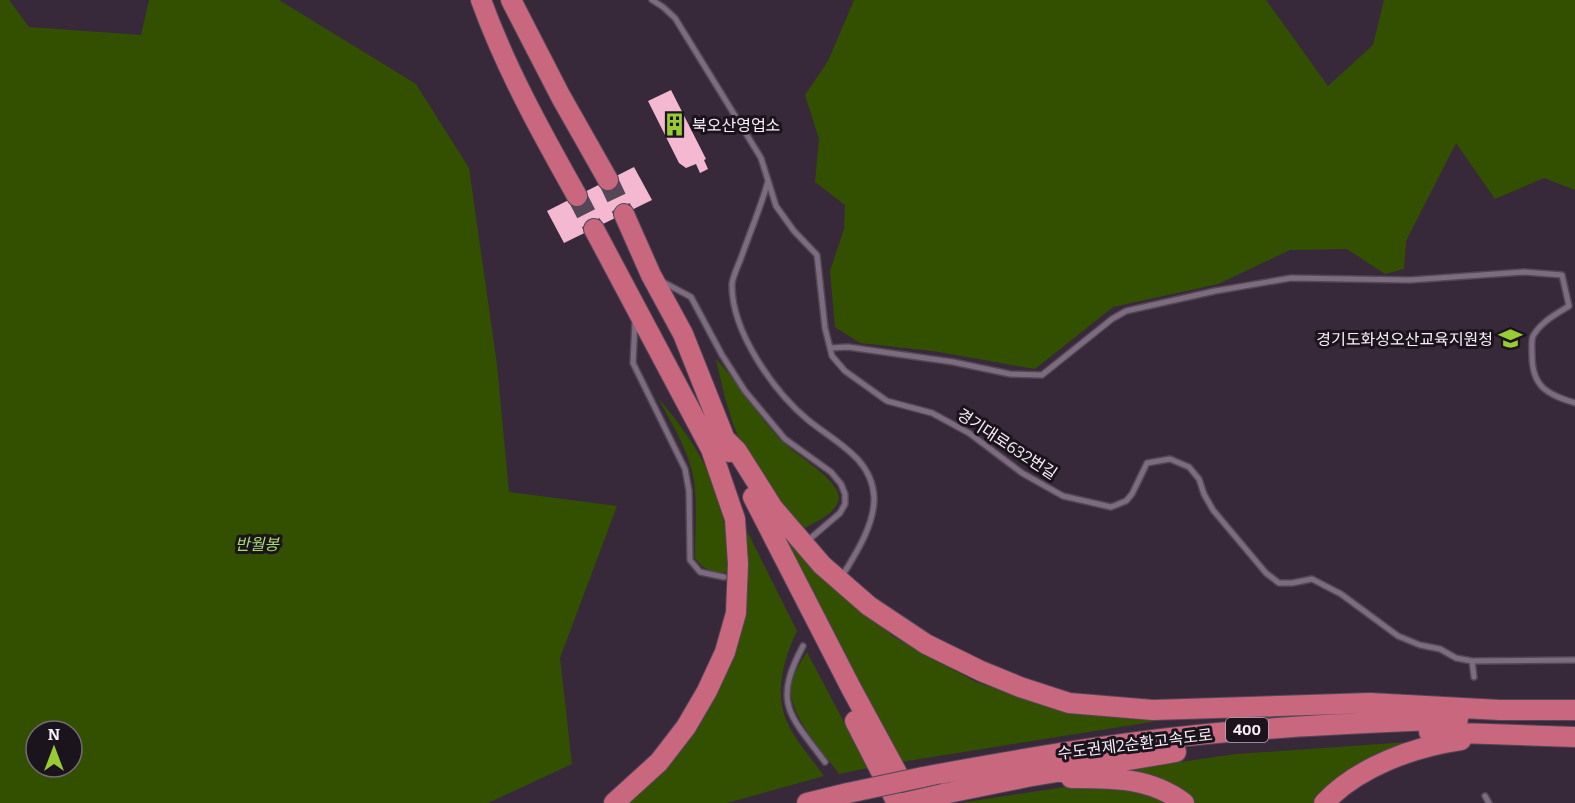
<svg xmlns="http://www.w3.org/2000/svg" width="1575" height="803" viewBox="0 0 1575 803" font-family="Bitter,'Noto Sans KR',serif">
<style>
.green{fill:#335000;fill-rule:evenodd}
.building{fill:#f4b9d1}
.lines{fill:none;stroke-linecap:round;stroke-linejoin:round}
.motorway-tunnel{stroke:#554757;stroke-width:20;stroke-dasharray:20 10;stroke-linecap:butt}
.service-casing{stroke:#534655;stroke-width:8}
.motorway-casing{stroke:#534655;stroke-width:22}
.service{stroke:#7d6b7f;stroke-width:5}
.motorway{stroke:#c8677e;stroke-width:20}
.motorway-bridge-casing{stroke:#534655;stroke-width:22;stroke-linecap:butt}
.motorway-bridge{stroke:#c8677e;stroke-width:20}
.labels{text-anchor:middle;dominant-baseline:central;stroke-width:6;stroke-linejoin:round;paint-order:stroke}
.shield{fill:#1b141c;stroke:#b6adb7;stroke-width:1.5}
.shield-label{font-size:15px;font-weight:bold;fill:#f9eefa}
.poi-label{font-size:16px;fill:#f9eefa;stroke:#1b141c;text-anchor:start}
.street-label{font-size:16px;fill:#f9eefa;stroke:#1b141c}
.park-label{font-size:16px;font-style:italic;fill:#a9dd6c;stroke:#1b141c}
</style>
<rect width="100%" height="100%" fill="#38293a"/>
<!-- green -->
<path class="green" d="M0,0H9L29,27L141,35L149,0H279L416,84L469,168L497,365L509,492L617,506L560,658L572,764L488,803H0ZM36,731H72V767H36Z
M854,0H1266L1328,86L1373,45L1384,0H1575V190L1544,178L1495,199L1456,143L1406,241L1404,269L1385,274L1347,249L1290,250L1218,284L1113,307L1035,369L933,351L860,343L835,327L830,271L844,229L845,205L815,182L819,139L805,95L828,61Z
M716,359C743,388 761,424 792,450C804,459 840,483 839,498C837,513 816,522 805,528C777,500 748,464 734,426C726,404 721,381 716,359Z
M658,398C705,453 728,498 728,572C714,573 703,570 695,558C695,535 697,511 695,488C692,455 673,426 658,398Z
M741,519L797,631C783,660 773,696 789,726C798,744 813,760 824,776L727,803H626L726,666Z
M783,535L808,564L843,595L894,637L976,682L1044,705L1094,715L1170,719L901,762L813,596Z
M807,652L868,768L839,774C823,751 787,714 791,685C793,673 801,662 807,652Z
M1408,742C1379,754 1335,780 1313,803H1193L1152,777L1124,770L1236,754Z
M1084,784L1134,788L1170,803H960Z"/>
<!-- building -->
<path class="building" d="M671,90L706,159L704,160L708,169L700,173L696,164L686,168L679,163L648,101Z
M634,167L652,200L564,243L547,211Z"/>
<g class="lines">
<!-- motorway-tunnel -->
<path class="motorway-tunnel" d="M608,180L624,214
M577,196L594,229"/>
<defs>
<path id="service" d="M652,0L663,7L675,18L761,158L776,206L794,231L817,255L825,328L832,356L845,371L887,401L932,413L969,433L1022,473L1063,496L1111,507L1126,501L1132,494L1147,463L1170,459L1189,467L1199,479L1204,494L1213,510L1266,573L1279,583H1292L1312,579L1341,594L1398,636L1420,645L1440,649L1456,658L1472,661L1474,677
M768,181C761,207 750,232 741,258C738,266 733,276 732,284C731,331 774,392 808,420C835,442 872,458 874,497C875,523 857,552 844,573
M663,282L691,297L722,355L745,391L785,439L831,472L841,484L845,494V504L840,513L812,537
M635,321L633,363L685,469L689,491L690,560L700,572L724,577
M830,348L848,347L953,362L1010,374L1042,375L1112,319L1126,311L1215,291L1291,278L1410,280L1524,272L1562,275L1569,306C1556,314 1541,322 1533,336C1531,341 1532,349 1532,355C1532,388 1548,394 1575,403
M803,646C772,704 790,715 825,762
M1472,661L1575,660
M1485,796L1489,803"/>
<path id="motorway" d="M481,0C506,69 541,132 577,196
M511,0L561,97L608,180
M624,214L651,275L683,334L730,452
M594,229L711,449L735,519L738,564L736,613L725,652L707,691L686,727L659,762L614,803
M727,441L737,451L773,508L822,565L869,606L926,644L981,671L1020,687L1069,703L1153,710L1370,703L1500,710H1575
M753,497L851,688L909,795
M855,721L897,803
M1429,732L1575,737
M923,777C1032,757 1142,738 1253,730C1321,724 1390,722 1458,719
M1071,778C1112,778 1150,777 1184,803
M943,794L1027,777L1176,752
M807,803L848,793
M1324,803C1358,767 1413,747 1461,740"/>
</defs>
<!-- service casing -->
<use href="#service" class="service-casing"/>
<!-- motorway casing -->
<use href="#motorway" class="motorway-casing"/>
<!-- service -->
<use href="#service" class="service"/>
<!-- motorway -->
<use href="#motorway" class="motorway"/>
<defs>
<path id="motorway-bridge" d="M848,793L923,777
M904,803L943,794"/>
</defs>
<!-- motorway-bridge casing -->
<use href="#motorway-bridge" class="motorway-bridge-casing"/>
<!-- motorway-bridge -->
<use href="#motorway-bridge" class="motorway-bridge"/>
</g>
<!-- icons -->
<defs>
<symbol id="building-bare" viewBox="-9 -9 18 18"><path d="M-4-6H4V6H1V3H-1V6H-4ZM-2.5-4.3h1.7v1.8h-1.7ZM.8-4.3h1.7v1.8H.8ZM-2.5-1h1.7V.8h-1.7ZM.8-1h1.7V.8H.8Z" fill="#98cb36" stroke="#1b141c" stroke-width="2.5" paint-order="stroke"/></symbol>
<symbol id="school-bare" viewBox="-9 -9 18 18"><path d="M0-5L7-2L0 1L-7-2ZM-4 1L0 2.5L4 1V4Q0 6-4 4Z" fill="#98cb36" stroke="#1b141c" stroke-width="2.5" paint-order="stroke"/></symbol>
</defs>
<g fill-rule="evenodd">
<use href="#building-bare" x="658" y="108" width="33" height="33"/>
<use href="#school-bare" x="1494" y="322" width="33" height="33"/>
</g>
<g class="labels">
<!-- shield labels -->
<rect class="shield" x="1226" y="718" width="42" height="24" rx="4.5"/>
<g class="shield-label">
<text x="1247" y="730">400</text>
</g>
<!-- poi labels -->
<g class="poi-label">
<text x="692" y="125">북오산영업소</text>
<text x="1493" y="339" text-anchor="end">경기도화성오산교육지원청</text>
</g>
<!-- street labels -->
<g class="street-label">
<text transform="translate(1007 444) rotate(33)">경기대로632번길</text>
<text transform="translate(1135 744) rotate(-7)">수도권제2순환고속도로</text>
</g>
<!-- park labels -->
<g class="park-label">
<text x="257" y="544">반월봉</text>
</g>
</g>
<!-- north arrow -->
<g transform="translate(54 749)"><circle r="28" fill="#1b141c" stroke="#746b75" stroke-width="1.5"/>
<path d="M0-4.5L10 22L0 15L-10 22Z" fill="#98cb36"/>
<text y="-9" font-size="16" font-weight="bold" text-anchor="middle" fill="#f9eefa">N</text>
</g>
</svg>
